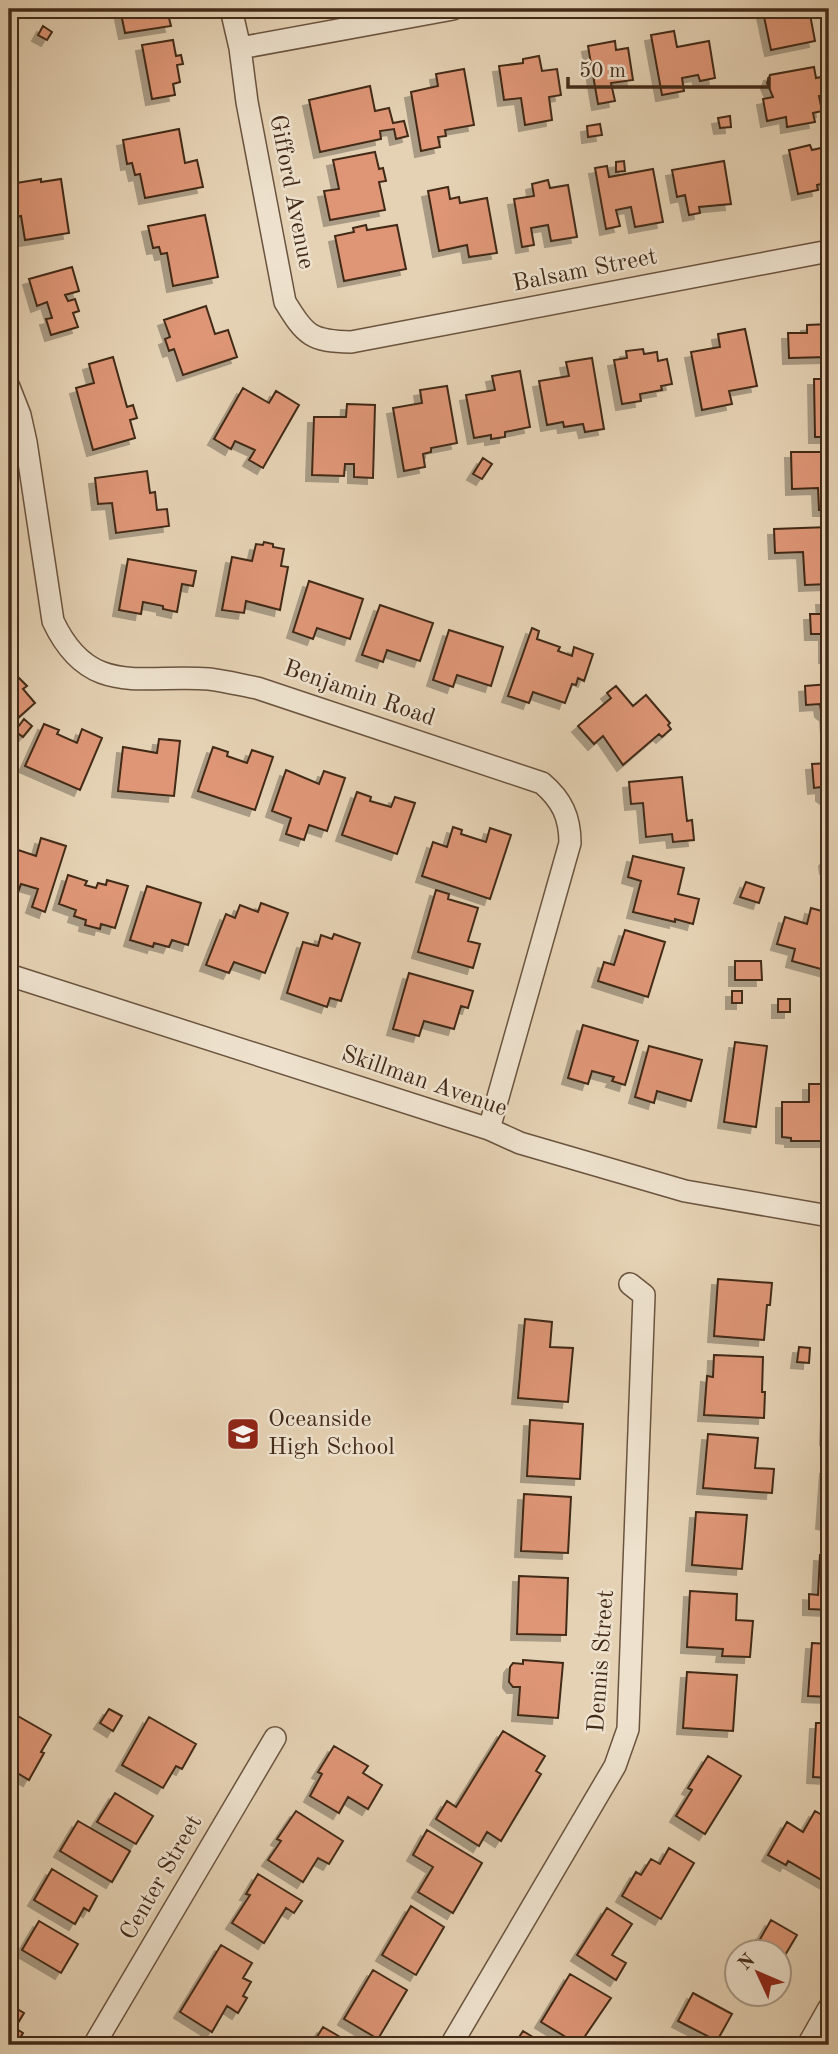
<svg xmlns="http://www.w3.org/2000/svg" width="838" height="2054" viewBox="0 0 838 2054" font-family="'Old Standard TT',serif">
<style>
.building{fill:#de9676;stroke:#422a18;stroke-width:2;filter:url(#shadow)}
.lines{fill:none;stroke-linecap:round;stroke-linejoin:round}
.minor-casing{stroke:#6b543f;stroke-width:24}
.minor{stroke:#eee2ce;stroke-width:21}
.labels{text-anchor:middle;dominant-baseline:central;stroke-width:5;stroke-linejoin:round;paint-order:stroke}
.street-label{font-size:24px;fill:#422a18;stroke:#eee2ce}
.poi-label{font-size:24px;fill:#422a18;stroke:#eee2ce;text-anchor:start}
</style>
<defs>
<filter id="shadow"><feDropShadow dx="-6" dy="6" stdDeviation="0" flood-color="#0004"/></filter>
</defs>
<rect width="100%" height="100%" fill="#e5d2b4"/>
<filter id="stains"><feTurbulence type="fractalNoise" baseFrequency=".00286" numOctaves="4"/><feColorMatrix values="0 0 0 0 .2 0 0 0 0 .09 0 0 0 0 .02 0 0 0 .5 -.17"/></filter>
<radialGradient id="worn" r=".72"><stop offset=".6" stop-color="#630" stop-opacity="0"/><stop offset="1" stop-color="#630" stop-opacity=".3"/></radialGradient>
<!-- building -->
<path class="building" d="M120,9H149L152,18L168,14L171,26L125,33Z
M781,9L783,11L809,9L815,41L771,50L763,12Z
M43,26L52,32L47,40L38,35Z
M674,31L677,47L709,41L715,78L700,81L698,75L682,78L684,91L662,95L651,35Z
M173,40L176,56L181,55L183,64L177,65L180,82L173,84L175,95L152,99L142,45Z
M615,41L616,50L628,48L633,80L611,83L615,101L598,104L588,46Z
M539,56L542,71L557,69L561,95L549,97L552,120L525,125L521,98L504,100L499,66L523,63V59Z
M814,67L816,78L821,77L825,95L819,96L822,111L813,113L815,122L787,127L786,117L767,121L763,99L773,97L767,83L770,75Z
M464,69L474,125L445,130L446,136L438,137L440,147L421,151L411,92L438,86L436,74Z
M370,86L375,111L389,108L393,123L404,121L408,136L396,139L394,129L380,131L381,139L320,152L309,100Z
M730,116L731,127L720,128L718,118Z
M600,124L602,135L588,137L587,126Z
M179,129L185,163L197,160L203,187L145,198L140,174L135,175L132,163L127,164L123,140Z
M810,145L812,150L829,146V182L817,185L818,190L798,194L789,150Z
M375,152L379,169L383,168L386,181L379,182L385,210L330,220L324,191L339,189L333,160Z
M624,161L625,171L616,172V162Z
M724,161L731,204L699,207L700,213L689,215L685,195L677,197L672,170Z
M607,166L609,177L653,169L663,222L635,227L631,207L616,210L620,226L606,229L595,168Z
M41,179V182L61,179L69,233L25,240L21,216L16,217L14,211L10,184Z
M548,180L550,188L568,185L577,237L551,241L548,225L531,228L534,245L522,247L514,199L534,196L532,184Z
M448,187L450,199L459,197L460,203L487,198L497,253L469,257L467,245L439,251L428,191Z
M205,215L218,277L173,286L167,253L161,254L159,247L153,248L148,226Z
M366,225L367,230L397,225L406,269L344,281L335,236L354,232L353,228Z
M72,267L79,291L65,295L68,301L75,299L79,311L73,313L78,327L51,335L46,319L52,318L47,302L37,306L29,279Z
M206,306L215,334L228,330L237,357L183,375L174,349L169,351L165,339L170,337L164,320Z
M829,324V357L789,358L788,333H807V325Z
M745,329L757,386L729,391L732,404L702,410L691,352L720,347L718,334Z
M643,349L644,354L657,352L658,361L667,359L672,384L661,386L662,390L640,394L641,401L622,404L614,360L627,358L626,351Z
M113,357L127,407L133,405L137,418L130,420L135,438L93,450L76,388L94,383L89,364Z
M592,358L604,429L585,432L583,424L564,427L563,422L547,425L539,381L569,376L566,362Z
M520,371L530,427L505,432V437L491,439V435L474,438L466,395L495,390L492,376Z
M814,379H829V437H815Z
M447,386L457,443L431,448V452L423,454L425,467L404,471L393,408L422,403L420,390Z
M243,388L269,403L276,391L299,405L263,468L249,460L255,450L235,441L231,449L214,439Z
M347,404L375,405L373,478L354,477V464H345L344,476L312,475L314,417H346Z
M791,452H829V510H819L818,488L792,489Z
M483,458L492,464L482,479L473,474Z
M147,471L150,493L155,492L157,510L167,509L169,526L116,533L112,503L98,504L95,478Z
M829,527V584L805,585L803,552L775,553L774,529Z
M264,542L273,544V547L284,549L281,566L288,567L280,610L246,601L244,613L222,610L232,557L252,561L256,544L263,545Z
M128,559L196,571L193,586L182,584L177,612L163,609V606L143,602L141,614L119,610Z
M309,581L363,599L350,639L317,628L313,639L293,632Z
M822,599H829V657H825V634H811L810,614H823Z
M380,605L433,623L420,661L387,650L383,662L362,655Z
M532,628L539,631L537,639L560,647L558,651L572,656L574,647L593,654L584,681L578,678L576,685L572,684L565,703L533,692L529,703L508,696Z
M449,630L503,647L491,686L457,675L453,687L433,680Z
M9,668L27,686L23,689L35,703L9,726Z
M829,684V744H828L826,715L821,711L820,704L806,705L805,686Z
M616,686L633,706L646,695L670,723L668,725L671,729L662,737L659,734L623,765L603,736L594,744L578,726L611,698L607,693Z
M24,719L32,726L23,737L15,731Z
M44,724L59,730L57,734L77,743L82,729L102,738L80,790L25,766Z
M159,739L180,741L174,796L118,791L123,747L157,753Z
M213,747L228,752L227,756L247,763L252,750L273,757L255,810L198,791Z
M829,763V808V800L822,795V787L814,788L812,764Z
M286,770L319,784L324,771L345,778L327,831L309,825L304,840L286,834L291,818L272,811Z
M682,777L687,821L692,820L694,840L673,842L672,834L646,837L643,803L631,804L629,782Z
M357,792L371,797L370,801L391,807L395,797L415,803L397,854L342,835Z
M453,827L462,830L461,834L486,842L490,828L511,835L490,899L422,876L433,842L447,847Z
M41,838L66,846L45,912L32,907L38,889L21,884L14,903L9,902V847L36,856Z
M828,838H829V870L826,868L825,860L829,856Z
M633,856L684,868L678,894L699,899L693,924L675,919V922L633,912L641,881L628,877Z
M68,875L87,881L85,885L96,888L98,883L106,885L107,880L128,886L115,928L101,924L100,929L85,925L86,920L74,916L76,910L59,904Z
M746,882L764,888L759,903L740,897Z
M147,886L201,903L188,945L172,940L169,947L154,943L153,947L130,940Z
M436,890L449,894L448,899L478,908L468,941L480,944L473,968L418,952Z
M261,903L288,913L265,973L234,962L229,973L206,965L226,914L235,918L240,905L258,912Z
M811,908L829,913L828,971L792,961L795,949L777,944L785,917L807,924Z
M625,930L665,942L648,997L598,981L604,962L614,965Z
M334,934L360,943L341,1001L330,998L327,1007L287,993L303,942L318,946L321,935L332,939Z
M735,961H761L762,980H735Z
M409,973L473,991L468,1008L461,1006L454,1029L424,1021L419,1036L393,1029Z
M732,991H742V1003H732Z
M778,999H790V1012H778Z
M583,1025L638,1041L625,1085L612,1081L614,1077L592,1071L588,1084L568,1078Z
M735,1042L767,1046L756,1127L724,1122Z
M649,1046L702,1060L691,1101L657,1091L654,1103L635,1097Z
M809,1084H829V1141H791V1138L782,1137V1102H809Z
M718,1279L772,1283L770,1305H767L764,1340L714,1336Z
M525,1319L552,1322L550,1347L573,1348L568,1402L518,1398Z
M799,1347L810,1348L809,1363L797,1362Z
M714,1355L763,1357L762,1392H765L764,1418L704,1415L707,1376L713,1377Z
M828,1384H829V1439H826Z
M530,1420L583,1424L580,1479L527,1476Z
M708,1434L758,1438L755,1468L774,1469L772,1493L703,1488Z
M826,1468H829V1524L822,1523Z
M524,1494L571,1497L568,1553L521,1551Z
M696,1512L747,1515L742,1569L692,1565Z
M820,1555L829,1556V1610L809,1609V1594L818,1595Z
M519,1576L568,1578L566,1635L517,1634Z
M690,1591L737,1594L736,1620L753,1621L750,1657L722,1656L723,1649L687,1647Z
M812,1643L829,1644V1697L808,1696Z
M523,1660L563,1663L558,1718L518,1715L520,1687H513L509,1682L510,1667L513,1663L523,1664Z
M687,1672L737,1675L733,1731L683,1728Z
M109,1709L122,1716L113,1731L100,1723Z
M16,1715L51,1735L41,1752L44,1753L29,1780L9,1768V1727Z
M149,1717L196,1744L182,1769L176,1766L163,1788L122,1765Z
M816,1723H829V1778L813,1777Z
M503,1731L545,1756L536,1771L541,1774L501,1841L487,1832L479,1846L436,1819L447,1801L456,1807Z
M334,1746L368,1766L363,1773L382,1785L368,1809L348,1797L339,1813L310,1796L322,1774L318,1772Z
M708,1756L741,1776L705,1834L676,1816L692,1790L688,1788Z
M115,1793L153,1816L136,1844L97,1822Z
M296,1811L343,1841L329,1864L318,1858L303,1882L268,1860L281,1841L277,1839Z
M815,1811L829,1819V1855L827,1860L829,1861V1879L827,1883L788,1861L786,1865L768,1855L787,1822L803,1832Z
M78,1821L130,1851L112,1882L60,1851Z
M427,1830L482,1863L453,1913L418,1892L433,1867L413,1855Z
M669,1848L694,1863L661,1919L622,1896L636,1872L641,1875L651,1859L660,1864Z
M52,1869L97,1896L89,1911L84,1908L75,1924L34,1900Z
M258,1874L302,1901L294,1913L286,1908L264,1943L232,1923L250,1895L246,1894Z
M411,1906L444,1927L416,1975L382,1955Z
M607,1908L632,1924L612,1955L626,1963L616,1980L577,1955Z
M771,1920L797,1935L778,1967V1952H749L756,1940L759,1941Z
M39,1921L78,1944L61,1973L22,1950Z
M221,1945L252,1963L243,1978L251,1982L243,1996L247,1998L238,2013L227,2006L212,2032L180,2012Z
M373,1970L407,1990L378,2039L344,2019Z
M570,1974L611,1998L579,2045L541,2022Z
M693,1993L732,2014L717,2041L678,2021Z
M9,2004L24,2013L15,2028L23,2033L16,2045H9Z
M323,2027L354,2045H312Z
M523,2031L546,2045H514Z"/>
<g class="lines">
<defs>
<path id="minor" d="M231,9L240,48L247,102L285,302C306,336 311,341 351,342L829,251
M240,48L453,9
M9,387L20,415L26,442L53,621C89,698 140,674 209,679C225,681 241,685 257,688L542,783C562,800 570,817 570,843L489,1129
M9,975L489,1129L520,1143L685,1191L829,1216
M94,2045L275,1738
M451,2045L615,1766L628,1729L644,1295L630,1284
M808,2045L829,2008"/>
</defs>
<!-- minor casing -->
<use href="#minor" class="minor-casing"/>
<!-- minor -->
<use href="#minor" class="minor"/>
</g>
<!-- icons -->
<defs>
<symbol id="school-square" viewBox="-11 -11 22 22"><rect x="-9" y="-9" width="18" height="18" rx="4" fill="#8f2418" stroke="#eee2ce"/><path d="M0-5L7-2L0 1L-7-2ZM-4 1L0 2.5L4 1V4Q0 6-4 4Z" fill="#fff"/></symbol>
</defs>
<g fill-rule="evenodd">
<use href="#school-square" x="224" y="1415" width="38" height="38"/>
</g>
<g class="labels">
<!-- street labels -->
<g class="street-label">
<text transform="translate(291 192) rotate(79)">Gifford Avenue</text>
<text transform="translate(585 271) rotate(-11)">Balsam Street</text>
<text transform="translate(359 694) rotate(19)">Benjamin Road</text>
<text transform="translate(424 1082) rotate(19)">Skillman Avenue</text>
<text transform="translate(602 1661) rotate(-86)">Dennis Street</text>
<text transform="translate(162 1878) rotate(-60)">Center Street</text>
</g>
<!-- poi labels -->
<g class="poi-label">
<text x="268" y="1420">Oceanside<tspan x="268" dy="28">High School</tspan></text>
</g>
</g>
<!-- margin -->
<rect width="838" height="2054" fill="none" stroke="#e5d2b4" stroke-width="35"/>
<rect x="10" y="10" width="817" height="2033" fill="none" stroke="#422a18" stroke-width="3.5"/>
<rect x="18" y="18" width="803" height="2019" fill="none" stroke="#422a18" stroke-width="2"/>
<!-- north arrow -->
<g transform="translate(758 1973) rotate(314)"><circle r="33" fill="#eee2ce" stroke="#a99885" stroke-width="2"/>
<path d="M0-5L12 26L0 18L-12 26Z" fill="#8f2418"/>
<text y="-10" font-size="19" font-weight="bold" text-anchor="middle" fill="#422a18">N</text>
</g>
<!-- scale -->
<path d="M568 77v10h201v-10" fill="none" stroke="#422a18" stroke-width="3.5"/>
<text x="579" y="77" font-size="21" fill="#422a18" stroke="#eee2ce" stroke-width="5" paint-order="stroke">50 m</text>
<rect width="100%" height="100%" filter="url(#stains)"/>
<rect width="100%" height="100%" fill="url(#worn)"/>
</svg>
